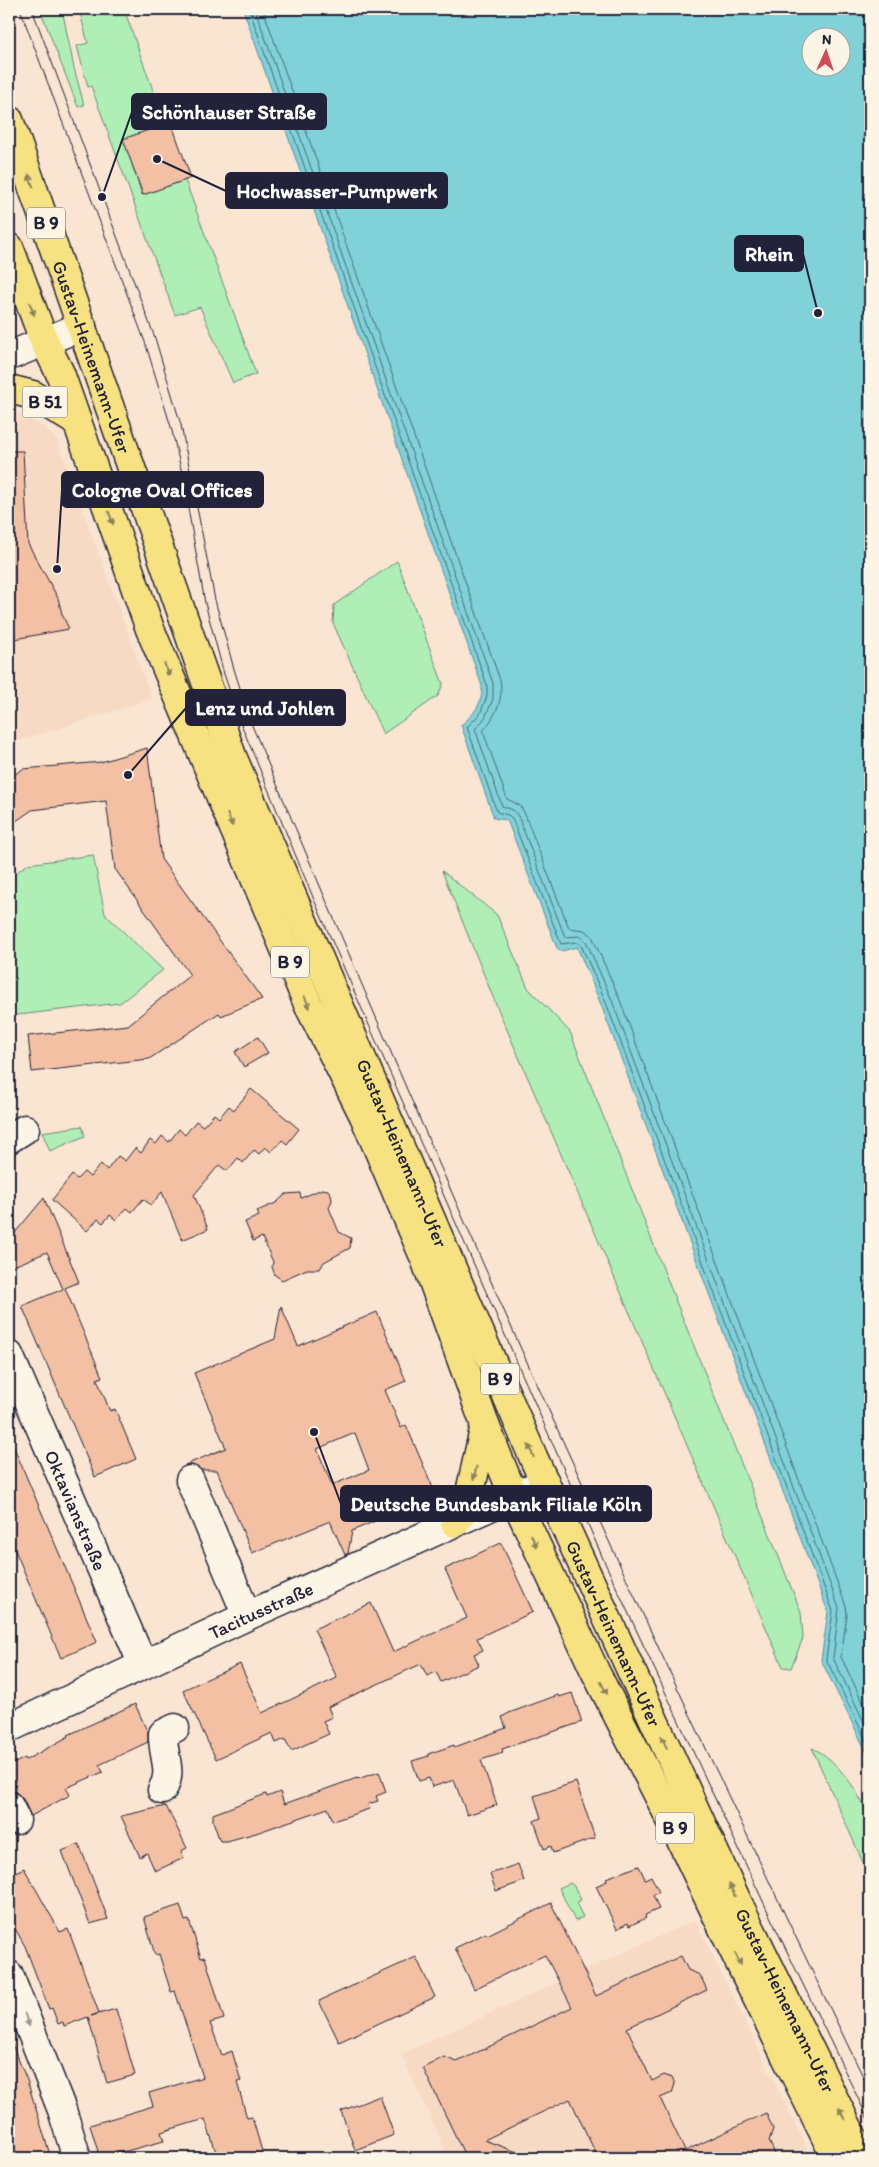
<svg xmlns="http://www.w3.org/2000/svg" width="879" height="2167" viewBox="0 0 879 2167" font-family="Itim,sans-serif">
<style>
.built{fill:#f7dac4}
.green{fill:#afefb6;stroke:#688878}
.water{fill:#80d2d8;stroke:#5a8c99;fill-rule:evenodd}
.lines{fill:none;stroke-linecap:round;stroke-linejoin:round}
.shore{stroke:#48687a;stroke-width:1}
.building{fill:#f3c0a4;stroke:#22223b;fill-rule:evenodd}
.minor-casing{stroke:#22223b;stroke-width:31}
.major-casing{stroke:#22223b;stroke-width:31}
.minor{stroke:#fcf5e5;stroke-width:28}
.major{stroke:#f7e281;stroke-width:28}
.tram{stroke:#22223b;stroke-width:1}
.oneway{fill:#8c825e}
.oneway2{fill:#9a9698}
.labels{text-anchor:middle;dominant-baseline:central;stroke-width:5;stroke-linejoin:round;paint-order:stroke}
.shield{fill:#fcf5e5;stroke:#63616e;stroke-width:1}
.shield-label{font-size:18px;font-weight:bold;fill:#22223b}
.street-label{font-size:19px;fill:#22223b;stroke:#fcf5e5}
.leader{fill:none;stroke:#22223b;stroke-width:2}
.callout-dot{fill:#22223b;stroke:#fcf5e5;stroke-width:2}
.callout{fill:#22223b;stroke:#22223b;stroke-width:2}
.callout-label{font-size:20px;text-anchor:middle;font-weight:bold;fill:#fff}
</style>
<rect width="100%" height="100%" fill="#f9e5d2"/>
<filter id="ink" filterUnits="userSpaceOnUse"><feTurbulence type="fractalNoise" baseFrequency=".02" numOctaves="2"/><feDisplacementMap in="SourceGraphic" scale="10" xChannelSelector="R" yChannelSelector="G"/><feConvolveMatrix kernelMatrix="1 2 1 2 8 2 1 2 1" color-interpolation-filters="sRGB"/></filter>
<g filter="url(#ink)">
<!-- built -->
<path class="built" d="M9,409L42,426L57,440L152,699L9,744Z
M695,1920L812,2158H449L401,2054Z"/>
<!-- green -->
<path class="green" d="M40,9H62L74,68L84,105L78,107Z
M79,9H124L165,124L124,139L142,195L185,180L256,374L233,383L200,307L175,315L91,86L88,87L77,46L88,43Z
M397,561L443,684L438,696L383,734L333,623L334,605Z
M93,855L105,914L163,970L120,1003L9,1016V878L28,864Z
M442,871L497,915L528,988L570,1032L675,1299L801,1612L803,1638L791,1668L783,1667L495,1002Z
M82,1126L85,1136L50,1151L42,1132Z
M812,1748C837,1758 864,1798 870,1823C874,1838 870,1862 870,1878Z
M570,1883L574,1886L581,1900L576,1903L583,1917L575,1921L559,1888Z"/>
<!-- water -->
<path class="water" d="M243,9H870V1759L821,1660L828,1612L600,1002L577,947L562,951L557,948L507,820L494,818L461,725C474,714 483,704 482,686ZM812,38H842V68H812Z"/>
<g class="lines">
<!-- shore -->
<path class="shore" d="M249,9L487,685V696L480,714L467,727L497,812L508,815L512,818L561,944L576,942L581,945L605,1000L833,1611L826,1659L870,1748
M255,9L493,683V699L485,718L475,729L502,806L513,810L518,816L565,937L579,936L586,941L611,998L839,1608L833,1658L870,1734
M263,9L500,680C504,701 495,716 483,731L507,799L519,805L524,812L569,928L584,930L592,936L618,995L846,1606L847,1615L841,1657L870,1717"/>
</g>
<!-- building -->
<path class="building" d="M171,122L191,178L143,195L123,139Z
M9,451H23L28,544L58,598L62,614L69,629L9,640Z
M147,748L161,859L262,999L221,1016L219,1013L149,1059L32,1072L28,1036L128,1025L190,975L115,869L106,801L32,810L9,826V778L23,769L101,762Z
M258,1037L268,1053L244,1067L235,1052Z
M251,1089L299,1129L287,1144L282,1140L271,1152L265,1147L259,1154L254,1150L243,1163L238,1158L227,1171L219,1165L194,1195L208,1229L182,1240L162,1192L151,1205L143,1199L132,1212L127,1208L116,1220L110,1215L103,1223L98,1219L87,1231L52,1200L72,1175L77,1179L84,1172L90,1177L101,1164L107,1170L118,1156L125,1161L135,1148L141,1153L150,1140L156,1144L162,1136L169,1142L179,1129L185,1135L196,1121L203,1126L214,1114L219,1118L229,1106L234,1110Z
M322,1189L328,1190L331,1194L332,1200L329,1208L339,1232L351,1238L350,1248L324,1262L320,1269H307L282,1280L275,1275L272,1267L273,1262L262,1237L253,1241L245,1222L259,1216L257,1211L276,1203L286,1194L300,1193L301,1198Z
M44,1198L79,1282L65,1288L102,1377L97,1379L110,1411L115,1409L136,1459L95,1477L22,1306L63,1289L47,1252L9,1268V1240Z
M281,1306L298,1346L377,1312L406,1381L385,1390L401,1428L406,1425L436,1495L352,1531L348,1553L345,1555L330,1521L252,1553L217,1470H201L192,1465H185L226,1448L194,1373L275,1339ZM355,1433L369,1470L332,1485L317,1449Z
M9,1436L97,1642L61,1658L9,1536Z
M501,1543L533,1612L477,1638L483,1650L474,1654L479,1665L441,1682L436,1672L427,1676L421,1664L328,1707L332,1717L323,1721L329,1734L291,1751L285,1739L276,1743L272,1733L216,1759L183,1690L240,1664L262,1713L337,1678L314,1629L371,1603L393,1652L467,1618L445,1569Z
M572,1693L582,1722L502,1749L503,1753L481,1760L497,1805L467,1815L454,1780L432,1787L429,1778L419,1781L412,1761L429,1756L428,1754L454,1745L455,1747L506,1728L502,1717L509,1713L558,1695L559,1697Z
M135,1704L148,1733V1742L99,1765L103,1772L66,1788L70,1795L31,1816L23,1799L17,1793L9,1791V1766L25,1758L26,1760L69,1736L68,1735Z
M379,1772L386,1792L376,1796L378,1801L368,1804L369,1809L333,1821L328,1808L256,1833L227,1841H220L213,1821V1814L266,1794L267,1797L280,1792L284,1804L357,1778V1779Z
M576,1782L595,1838L553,1853L551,1846L544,1849L534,1821L541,1818L534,1796Z
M166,1806L187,1848L181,1851L184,1858L155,1871L147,1853L140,1857L121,1816Z
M79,1844L108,1919L90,1924L62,1851Z
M518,1864L524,1881L496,1891L490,1874Z
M639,1866L645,1879L651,1876L659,1892L653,1895L659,1909L645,1915L646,1918L629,1926L628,1923L617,1929L596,1886L607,1881L606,1878Z
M24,1868L60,1932L68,1929L99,2013L91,2016L116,2009L135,2075L107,2083L88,2017L64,2026L63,2022L58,2024L52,2008L49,2009L25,1946L9,1918V1875Z
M551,1903L596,1996L681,1956L688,1970L700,1975L707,1990L627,2028L652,2081L664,2075L672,2078L675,2084L672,2093L660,2098L685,2151L766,2113L773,2129L769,2141L777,2158H598L570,2099L484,2140L528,2156V2158H466L423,2068L444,2057L457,2062L572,2007L545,1955L474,1989L455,1948L486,1933L487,1935Z
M180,1905L185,1921L189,1920L201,1958L205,1957L224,2019L210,2023L222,2055L232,2051L241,2081L237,2082L247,2118L252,2117L264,2158H218L205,2119L161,2132L164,2141L100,2158L90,2125L153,2106L149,2093L203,2077L175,1991L171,1992L159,1954L155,1955L144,1917Z
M416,1957L435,1997L339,2042L319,2001Z
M9,2037L27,2080L51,2158H9Z
M380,2096L394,2135L355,2150L341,2111Z"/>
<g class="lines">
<defs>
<g id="minor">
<path d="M9,356L82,326"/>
<path d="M9,1139L25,1129"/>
<path id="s1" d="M9,1355L143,1665"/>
<path d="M190,1480L247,1616"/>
<path id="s2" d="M9,1728L247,1616L545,1482"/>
<path d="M162,1790C174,1772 162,1755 163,1734L175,1728"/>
<path d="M9,1806L16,1820"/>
<path d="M9,1975L62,2110L77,2158"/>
</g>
<g id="major">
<path id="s3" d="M9,120L232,756L534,1459L736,1899L863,2158"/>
<path d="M9,247L45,343L60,373L150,629L308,1004L364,1116L425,1259L485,1425L514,1497L595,1671L678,1834L729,1941L836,2158"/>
<path d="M9,389L33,395L77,422"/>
<path d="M455,1523L467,1506L485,1425"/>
</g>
</defs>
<!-- minor casing -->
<use href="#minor" class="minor-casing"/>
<!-- major casing -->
<use href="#major" class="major-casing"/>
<!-- minor -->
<use href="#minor" class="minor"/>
<!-- major -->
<use href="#major" class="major"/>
<!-- tram -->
<path class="tram" d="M20,9L145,342L171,427L181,469L205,603L224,674L241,724L315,902L605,1563L768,1912L870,2123
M32,9L155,338L181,425L215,600L234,669L251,723C352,962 453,1201 561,1437C661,1656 765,1874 870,2091"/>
</g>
<!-- one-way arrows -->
<defs><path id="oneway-solid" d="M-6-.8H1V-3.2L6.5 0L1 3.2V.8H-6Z" transform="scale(1.25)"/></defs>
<g class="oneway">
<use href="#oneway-solid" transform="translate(31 181) rotate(-110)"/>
<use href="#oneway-solid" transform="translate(32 309) rotate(69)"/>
<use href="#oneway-solid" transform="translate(111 518) rotate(71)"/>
<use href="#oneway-solid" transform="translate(167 670) rotate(68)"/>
<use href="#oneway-solid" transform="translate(230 820) rotate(67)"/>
<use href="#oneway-solid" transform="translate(307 1002) rotate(66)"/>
<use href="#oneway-solid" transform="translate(531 1451) rotate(-113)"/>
<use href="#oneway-solid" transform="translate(475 1473) rotate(103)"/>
<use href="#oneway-solid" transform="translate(534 1541) rotate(65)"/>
<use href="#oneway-solid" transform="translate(604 1688) rotate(63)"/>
<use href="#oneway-solid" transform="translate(664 1742) rotate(-115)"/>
<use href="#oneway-solid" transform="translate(732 1890) rotate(-115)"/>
<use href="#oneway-solid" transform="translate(738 1959) rotate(63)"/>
<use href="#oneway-solid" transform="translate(842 2114) rotate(-116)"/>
</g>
<use class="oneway2" href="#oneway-solid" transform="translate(27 2020) rotate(69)"/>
</g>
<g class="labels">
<!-- shield labels -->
<g class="shield">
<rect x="27" y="207.5" width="38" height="31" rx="4"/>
<rect x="22.5" y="386.5" width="45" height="31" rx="4"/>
<rect x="271" y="946.5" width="38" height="31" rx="4"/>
<rect x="481" y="1363.5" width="38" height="31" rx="4"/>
<rect x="656" y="1812.5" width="38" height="31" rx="4"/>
</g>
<g class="shield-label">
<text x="46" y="223">B 9</text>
<text x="45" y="402">B 51</text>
<text x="290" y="962">B 9</text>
<text x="500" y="1379">B 9</text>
<text x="675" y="1828">B 9</text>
</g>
<!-- street labels -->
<g class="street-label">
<text stroke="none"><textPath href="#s3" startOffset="251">Gustav-Heinemann-Ufer</textPath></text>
<text stroke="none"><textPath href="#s3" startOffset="1106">Gustav-Heinemann-Ufer</textPath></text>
<text stroke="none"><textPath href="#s1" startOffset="169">Oktavianstraße</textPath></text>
<text stroke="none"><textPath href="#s2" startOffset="278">Tacitusstraße</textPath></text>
<text stroke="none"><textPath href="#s3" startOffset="1631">Gustav-Heinemann-Ufer</textPath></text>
<text stroke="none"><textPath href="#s3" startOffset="2036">Gustav-Heinemann-Ufer</textPath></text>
</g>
</g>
<!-- callouts -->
<path class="leader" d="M102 197L132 112M157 159L226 191M818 313L803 254M57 569L62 490M128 775L186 708M314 1432L341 1504"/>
<g class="callout-dot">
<circle cx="102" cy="197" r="5"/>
<circle cx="157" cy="159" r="5"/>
<circle cx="818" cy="313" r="5"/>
<circle cx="57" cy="569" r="5"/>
<circle cx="128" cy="775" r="5"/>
<circle cx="314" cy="1432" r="5"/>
</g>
<g class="callout">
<rect x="132" y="94" width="194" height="35" rx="5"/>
<rect x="226" y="173" width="221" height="35" rx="5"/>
<rect x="735" y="236" width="68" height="35" rx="5"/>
<rect x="62" y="472" width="201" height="35" rx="5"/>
<rect x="186" y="690" width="159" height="35" rx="5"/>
<rect x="341" y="1486" width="310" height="35" rx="5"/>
</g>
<g class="callout-label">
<text x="229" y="119">Schönhauser Straße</text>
<text x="337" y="198">Hochwasser-Pumpwerk</text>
<text x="769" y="261">Rhein</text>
<text x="162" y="497">Cologne Oval Offices</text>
<text x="265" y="715">Lenz und Johlen</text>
<text x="496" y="1511">Deutsche Bundesbank Filiale Köln</text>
</g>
<!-- margin -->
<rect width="879" height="2167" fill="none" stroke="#fcf5e5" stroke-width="30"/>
<rect x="15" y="15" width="849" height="2137" fill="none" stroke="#22223b" stroke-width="2" filter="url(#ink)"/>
<!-- north arrow -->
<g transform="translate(826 52) rotate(3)"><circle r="24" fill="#fcf5e5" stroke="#a5a1a1"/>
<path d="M0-4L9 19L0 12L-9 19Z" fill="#d1495b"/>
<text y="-8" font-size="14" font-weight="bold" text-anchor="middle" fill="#22223b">N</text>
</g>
</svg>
